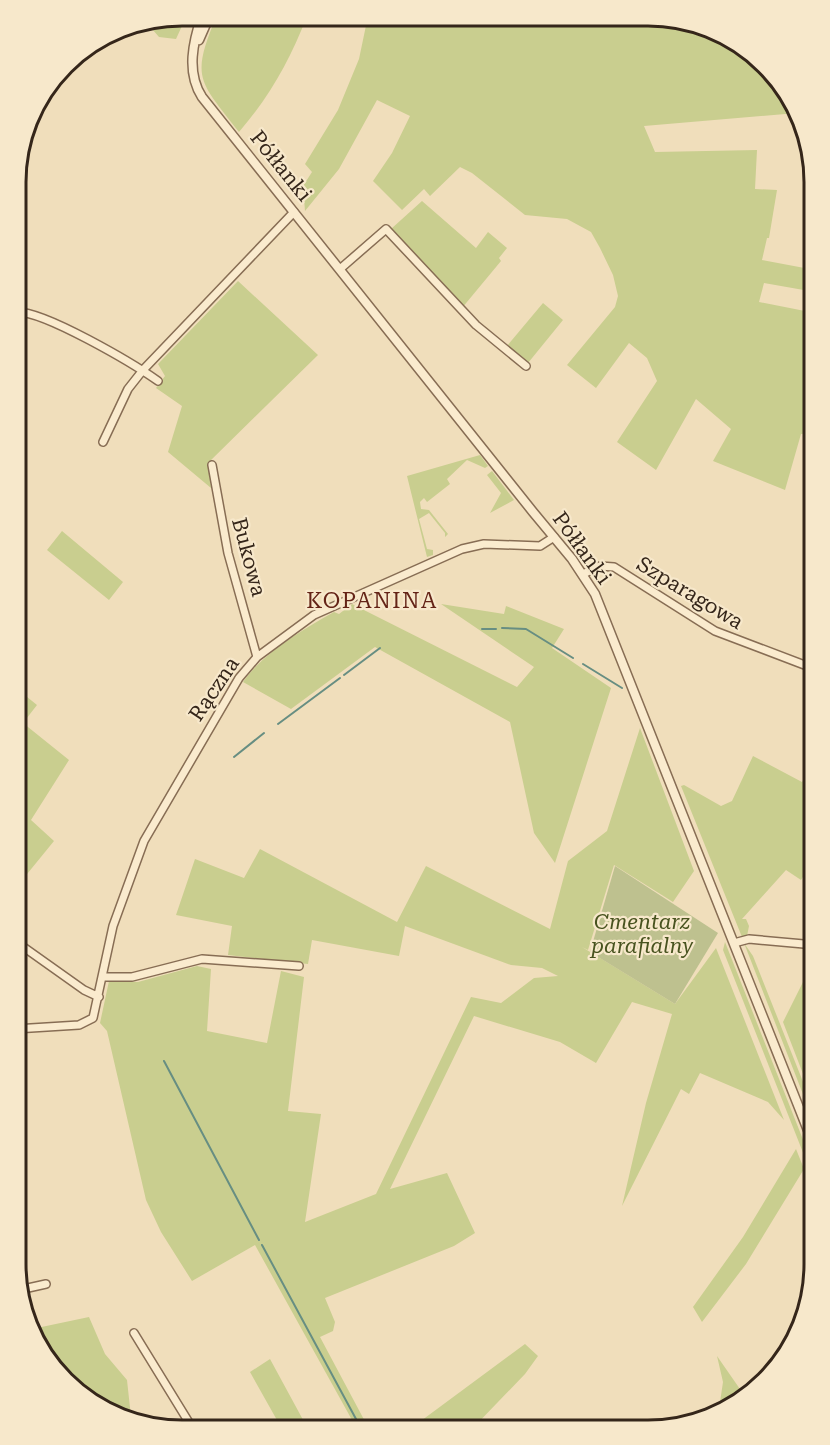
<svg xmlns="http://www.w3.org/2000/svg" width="830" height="1445" viewBox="0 0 830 1445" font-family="'Roboto Serif',serif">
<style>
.green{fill:#c9ce8f}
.cemetery{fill:#bec18f}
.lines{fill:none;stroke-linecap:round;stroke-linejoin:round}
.stream{stroke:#678e82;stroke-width:2}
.minor-casing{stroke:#876d54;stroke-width:10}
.tertiary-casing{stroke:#876d54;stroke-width:11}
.minor{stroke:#faebce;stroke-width:7}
.tertiary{stroke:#faebce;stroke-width:8}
.labels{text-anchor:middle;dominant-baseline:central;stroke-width:4.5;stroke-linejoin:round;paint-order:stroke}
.street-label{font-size:21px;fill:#35261a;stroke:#f7e8cb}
.park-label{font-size:21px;font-style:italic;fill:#48531f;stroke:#f7e8cb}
.neighbourhood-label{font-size:22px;letter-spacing:1.5px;fill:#642417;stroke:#f7e8cb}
.rim{fill:none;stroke:#35261a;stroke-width:3}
</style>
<rect width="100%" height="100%" fill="#f0debb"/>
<!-- green -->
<path class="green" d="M187,15L176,39L159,37L146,22Z
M217,15L307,16C290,60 270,96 239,132C199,80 190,79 217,15Z
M368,16L681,18L758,56L797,113L644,126L655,152L757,150L755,189L777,190L769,238H767L762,260L815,270V292L764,283L759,302L815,313V348L808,347L805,354L815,358V433L801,434L785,490L713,461L731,429L696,399L656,470L617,442L657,381L647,358L629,343L596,388L567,365L615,307L618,296L613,275L600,248L591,232L567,219L525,215L472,173L460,167L430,196L424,189L402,210L373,181L392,153L410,116L377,100L339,169L305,211L303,186L312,172L305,164L338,110L359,59Z
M422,201L476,248L488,232L507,248L499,258L501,261L462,308L391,229Z
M238,281L318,355L208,463L211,488L168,452L182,406L156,388L165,376L158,364Z
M543,303L563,320L528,363L507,346Z
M480,455L488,466L485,468L467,460L447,479L450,484L427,502L424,498L420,502L421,509L429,510L448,534L445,537V533L429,513L419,519L427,549L433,550V555L427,557L407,476Z
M492,471L514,500L490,513L501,493L487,475Z
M62,531L123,582L109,600L47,550Z
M352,604L517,687L534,667L441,604L504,614L506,606L564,629L552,648L611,688L555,863L534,833L510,722L375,647L291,709L243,682C264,652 302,630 334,612L339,614Z
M16,688L37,705L23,723L69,760L31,820L54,841L23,879L15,872Z
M640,728L694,871L673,902L614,865L588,950L582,947L675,1004L716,948L784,1120L768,1102L700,1073L689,1094L681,1089L622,1206L646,1103L672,1014L632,1002L596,1063L560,1042L474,1016L390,1189L447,1173L475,1233L454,1246L325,1298L335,1322L333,1331L320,1337L369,1429H357L255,1245L192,1281L161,1232L146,1200L107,1031L100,1023L109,981L138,982L197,966L211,969L207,1031L267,1043L281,971L304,977L288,1111L321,1114L305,1222L376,1194L471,997L501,1003L534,978L558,976L542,968L511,965L405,926L399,956L312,940L308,964L228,955L232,926L176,915L195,859L244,878L260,849L397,922L426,866L550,929L568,861L607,831Z
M753,756L802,782L815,763V858L801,880L786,870L742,919H746L749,926L747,936L742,937L681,786L684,785L721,806L732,801Z
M725,942L815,1170V1183L723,950Z
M744,943L753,956L815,1112V1125Z
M815,958V1105L783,1022Z
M796,1149L804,1169L746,1264L702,1322L693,1307L743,1237Z
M89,1317L105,1354L127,1380L131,1417L80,1395L32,1329Z
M525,1344L538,1356L525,1374L472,1429H410Z
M717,1356L742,1392L719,1409L723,1382Z
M270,1359L308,1429H282L250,1372Z"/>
<!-- cemetery -->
<path class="cemetery" d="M615,866L718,933L675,1004L590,952Z"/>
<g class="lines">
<!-- stream -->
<path class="stream" d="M502,628L526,629L573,658
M482,629H496
M583,664L622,688
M344,675L380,648
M278,724L340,678
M234,757L264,733
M164,1061L259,1240
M262,1245L356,1419
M359,1425L361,1429"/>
<defs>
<path id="minor" d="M340,269L386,229L476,325L526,366
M16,312C43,310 134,364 158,381
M103,442L128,389L143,370L294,212
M212,465L228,553L257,657
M583,574L600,566L614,567L715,631L815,669
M15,941L84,990L99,997
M734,943L749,939L815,945
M102,977H132L202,959L299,966
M15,1029L79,1025L93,1018L113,926L144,841L239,678L257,657L314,615L462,549L484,544L540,546L554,537
M19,1290L46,1284
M134,1333L193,1429"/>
<path id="tertiary" d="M202,15C193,42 186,72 202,97L533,512L572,559L595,594L815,1148
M199,40L210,15"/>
</defs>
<!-- minor casing -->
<use href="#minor" class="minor-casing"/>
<!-- tertiary casing -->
<use href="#tertiary" class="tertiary-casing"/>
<!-- minor -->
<use href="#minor" class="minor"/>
<!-- tertiary -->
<use href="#tertiary" class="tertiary"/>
</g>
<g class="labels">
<!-- street labels -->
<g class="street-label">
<text transform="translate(281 166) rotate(51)">Półłanki</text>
<text transform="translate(582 548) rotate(54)">Półłanki</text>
<text transform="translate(249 557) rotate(75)">Bukowa</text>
<text transform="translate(690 593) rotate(31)">Szparagowa</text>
<text transform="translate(214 689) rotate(-56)">Rączna</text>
</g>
<!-- park labels -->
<g class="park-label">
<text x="642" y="922">Cmentarz<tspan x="642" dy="24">parafialny</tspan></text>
</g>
<!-- neighbourhood labels -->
<g class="neighbourhood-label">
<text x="372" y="600">KOPANINA</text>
</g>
</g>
<!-- crop -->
<path d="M0 0H830V1445H0ZM182 26H648A156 156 0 0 1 804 182V1264A156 156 0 0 1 648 1420H182A156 156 0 0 1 26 1264V182A156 156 0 0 1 182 26Z" fill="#f7e8cb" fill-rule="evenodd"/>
<path class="rim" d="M182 26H648A156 156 0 0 1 804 182V1264A156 156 0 0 1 648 1420H182A156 156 0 0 1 26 1264V182A156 156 0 0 1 182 26Z"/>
</svg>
